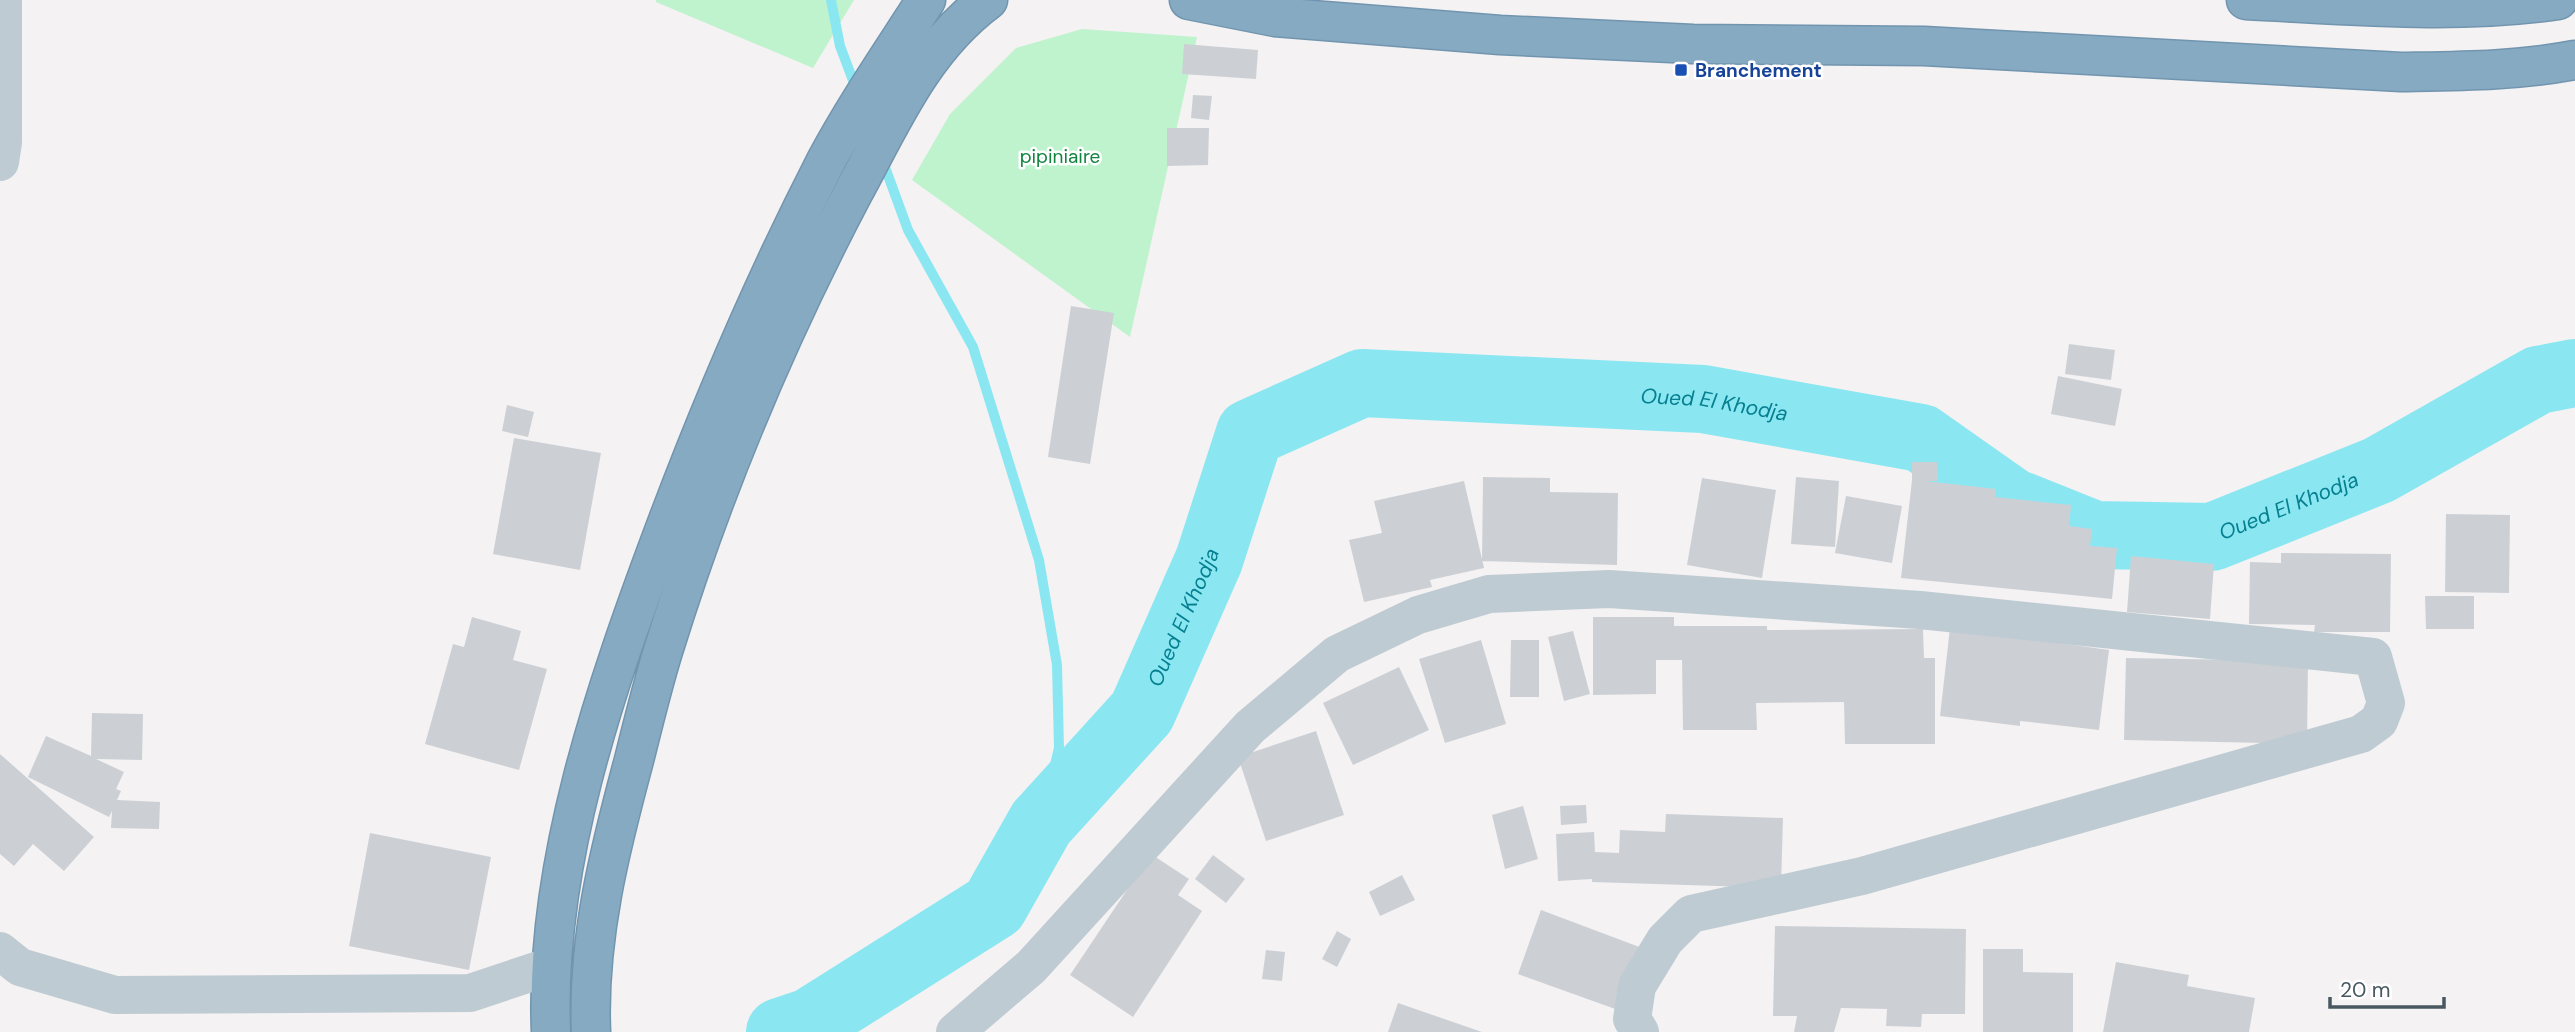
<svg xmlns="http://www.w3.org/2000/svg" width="2575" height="1032" viewBox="0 0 2575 1032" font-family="'DM Sans',sans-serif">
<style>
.green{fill:#bff3ce}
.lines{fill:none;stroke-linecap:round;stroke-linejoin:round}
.stream{stroke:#8ae7f2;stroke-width:10}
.river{stroke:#8ae7f2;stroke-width:68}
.building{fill:#ccd0d5}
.highway-casing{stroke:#7295af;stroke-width:41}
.street{stroke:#bfcbd2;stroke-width:38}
.highway{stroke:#87aac3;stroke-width:38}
.transit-dot{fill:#1a4fb4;stroke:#fff;stroke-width:2.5}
.labels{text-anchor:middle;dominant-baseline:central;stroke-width:5;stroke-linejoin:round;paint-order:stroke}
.transit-label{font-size:19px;font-weight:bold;fill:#164399;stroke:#fff;text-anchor:start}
.park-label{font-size:19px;fill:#118440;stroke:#fff}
.water-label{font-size:21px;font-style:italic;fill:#068090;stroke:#fff}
</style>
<rect width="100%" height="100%" fill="#f4f2f2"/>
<!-- green -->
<path class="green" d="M656,0H854L813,68L656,2Z
M1082,29L1197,37L1130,337L912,180L950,114L1016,48Z"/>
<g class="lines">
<!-- stream -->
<path class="stream" d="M831,0L840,46L857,91
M882,159L908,230L973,347L1039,560L1057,665L1059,748L1041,823"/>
<!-- river -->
<path class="river" id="s1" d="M780,1032L810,1022L994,906L1041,823L1142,712L1209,560L1250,433L1362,383L1703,399L1921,438L2012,502L2095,535L2212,537L2379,470L2538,380L2575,373"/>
</g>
<!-- building -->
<path class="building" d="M1184,44L1258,50L1256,79L1182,74Z
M1193,95L1212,96L1209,120L1191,118Z
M1167,128H1209L1208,165L1167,166Z
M1071,306L1114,313L1090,464L1048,457Z
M2069,344L2115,350L2111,380L2065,374Z
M2058,376L2122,389L2115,426L2051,414Z
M507,405L534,412L528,437L502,431Z
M514,438L601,453L580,570L493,554Z
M1912,462H1937L1938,481H1925L1996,489L1995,497L2071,505L2069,526L2092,529L2090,546L2117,548L2112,599L1901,578L1912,480Z
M1483,477L1550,478V492L1618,493L1617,565L1482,561Z
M1796,477L1839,481L1835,547L1791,544Z
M1702,478L1776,490L1762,578L1687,565Z
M1464,481L1484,568L1430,580L1432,587L1364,602L1349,540L1382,533L1374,501Z
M1846,496L1902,506L1892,563L1835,553Z
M2446,514L2510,515L2509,593L2445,592Z
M2281,553L2391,554L2390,632H2314L2315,625L2249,624L2250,562L2281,563Z
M2131,556L2214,564L2210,619L2127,612Z
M2425,596H2474V629H2426Z
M472,617L521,631L513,660L547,669L519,770L425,744L453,644L464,647Z
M1593,617H1674V626H1767V630L1923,629L1924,658H1935V744H1845L1844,702L1756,703L1757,730H1683L1682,660H1656V694L1593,695Z
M1950,628L2109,650L2099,730L2020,721V726L1940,716Z
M1573,631L1590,694L1564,701L1548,637Z
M1481,640L1506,724L1445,743L1419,659Z
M1511,640H1539V697H1510Z
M2126,658L2308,661L2307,744L2124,740Z
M1399,667L1429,730L1353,765L1323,703Z
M92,713L143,714L142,760L96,759L124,772L116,789L121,791L117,800L160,802L159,829L111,828L112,811L109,817L28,777L46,736L91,756Z
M1316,731L1344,815L1266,841L1238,757Z
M0,754L94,837L64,871L33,844L14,866L0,854Z
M1586,805L1587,823L1561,825L1560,806Z
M1523,806L1538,859L1505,869L1492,815Z
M1666,814L1783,818L1781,888L1592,882V879L1558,881L1556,834L1594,832L1595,852L1619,853L1620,830L1665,832Z
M370,833L491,857L469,970L349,946Z
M1151,854L1189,879L1178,895L1202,911L1133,1017L1070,975Z
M1213,855L1245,879L1226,903L1195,879Z
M1402,875L1415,900L1380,916L1369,892Z
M1541,910L1642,948L1618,1010L1518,974Z
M1775,926L1966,929L1965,1014H1922L1921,1027L1886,1026L1887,1009L1841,1008L1834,1032H1794L1797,1016H1773Z
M1337,931L1351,939L1337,967L1322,959Z
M1983,949H2023V972L2073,973V1032H1983Z
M1266,950L1285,952L1282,981L1262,979Z
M2116,962L2189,975L2187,986L2255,998L2249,1032H2103Z
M1398,1003L1482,1032H1388Z"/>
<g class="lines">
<defs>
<path id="highway" d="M1189,0L1275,17L1500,35L1693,44L1924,46L2401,72C2459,71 2518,71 2575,60
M2246,0C2350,5 2455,15 2558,0
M551,1032C544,865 605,689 663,534C710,408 764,282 826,161C856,105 892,53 926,0
M591,1032C587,939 610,849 634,760C643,724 652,687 663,651C712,493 776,339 853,193C891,123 922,49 988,0"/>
</defs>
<!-- highway casing -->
<use href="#highway" class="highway-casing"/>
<!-- street -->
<path class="street" d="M0,162L3,142V0
M0,951L20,967L115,995L470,993L551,966
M955,1032L1031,967L1250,727L1337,654L1418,615L1489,594L1609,589L1920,610L2373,657L2386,703L2379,721L2361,734L1862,876L1691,914L1665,940L1637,986L1632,1019L1640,1032"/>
<!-- highway -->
<use href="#highway" class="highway"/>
</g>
<!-- markers -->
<rect class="transit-dot" x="1674" y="63" width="14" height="14" rx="3.5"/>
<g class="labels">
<!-- transit labels -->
<g class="transit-label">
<text x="1695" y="70">Branchement</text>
</g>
<!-- park labels -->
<g class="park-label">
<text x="1060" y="156">pipiniaire</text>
</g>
<!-- water labels -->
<g class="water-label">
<text stroke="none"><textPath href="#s1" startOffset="1270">Oued El Khodja</textPath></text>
<text stroke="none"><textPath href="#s1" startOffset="1880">Oued El Khodja</textPath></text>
<text stroke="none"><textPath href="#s1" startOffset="598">Oued El Khodja</textPath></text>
</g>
</g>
<!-- scale -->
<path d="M2330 997v10h114v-10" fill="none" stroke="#485861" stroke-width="3.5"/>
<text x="2340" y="997" font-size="21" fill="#485861" stroke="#ffffff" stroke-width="5" paint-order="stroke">20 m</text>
</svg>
